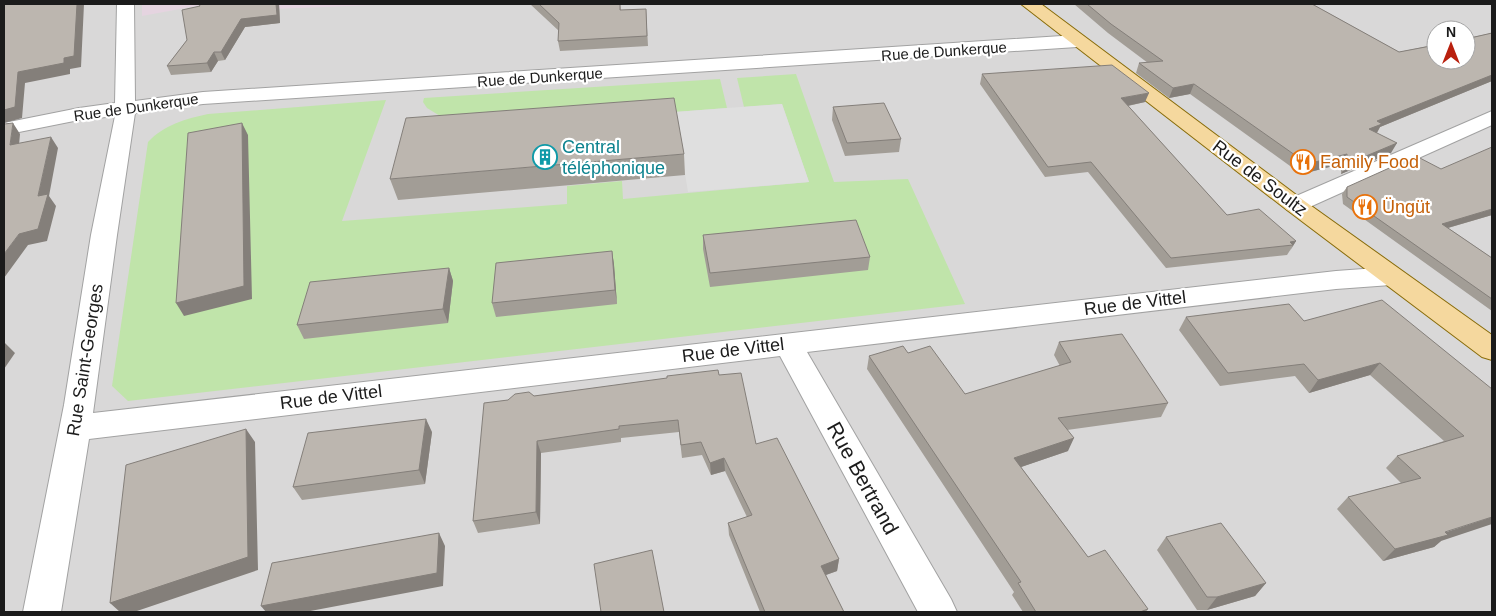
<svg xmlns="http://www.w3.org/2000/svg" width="1496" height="616" viewBox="0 0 1496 616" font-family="Arial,sans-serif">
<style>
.residential{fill:#d9d8d8;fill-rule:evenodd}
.industrial{fill:#e5d4e0}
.grass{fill:#c0e4aa}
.parking{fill:#dfdfdf}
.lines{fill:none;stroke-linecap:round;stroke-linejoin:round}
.minor-casing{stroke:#a2a2a2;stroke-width:2}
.major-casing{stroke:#886c0a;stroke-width:2}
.minor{fill:#fff;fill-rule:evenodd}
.major{fill:#f5d89e;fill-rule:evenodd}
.wall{fill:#a29d96}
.shaded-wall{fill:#847f7a}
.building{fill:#bcb6af;stroke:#847f7a}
.labels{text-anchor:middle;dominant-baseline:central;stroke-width:4.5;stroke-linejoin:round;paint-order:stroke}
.far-street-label{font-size:15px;fill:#1b1b1b;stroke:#fff}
.culture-label{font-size:18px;fill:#0d838f;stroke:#fff;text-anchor:start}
.food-label{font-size:18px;fill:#c56008;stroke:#fff;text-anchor:start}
.street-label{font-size:18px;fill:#1b1b1b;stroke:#fff}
.near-street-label{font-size:21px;fill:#1b1b1b;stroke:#fff}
</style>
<rect width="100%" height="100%" fill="#eceae2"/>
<!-- residential -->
<path class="residential" d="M4,4H1492V612H4ZM1436,30H1466V60H1436Z"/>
<!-- industrial -->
<path class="industrial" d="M142,4H207L142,16Z
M245,4H400L249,10Z"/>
<!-- grass -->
<path class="grass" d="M796,74L834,182L908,179L965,304L128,401L112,386L148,142C164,125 185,119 208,114L386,100L342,221L567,204V186L622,181L623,199L809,182L782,104L744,107L737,78Z
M720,79L727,108L675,112L445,119L427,108L423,102L424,98Z"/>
<!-- parking -->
<path class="parking" d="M782,104L809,182L688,192L675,112Z"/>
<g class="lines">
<defs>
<path id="minor" d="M117,4H134L135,101L203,92L1077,35L1084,37L1086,41L1084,45L1077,47L203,104L135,113L117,235L93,413L1336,271L1391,267L1400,270L1404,276L1400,282L1391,285L1336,289L807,352L951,599L957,612H918L780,356L89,439L61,612H23L64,405L91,235L115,116L79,120L4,135V123L79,108L115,103Z
M1492,111V125L1303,210L1295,212L1287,210L1283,205L1287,200Z"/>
<path id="major" d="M1021,4H1041L1303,200L1492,335V360L1482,357L1287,210Z"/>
</defs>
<!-- minor casing -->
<use href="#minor" class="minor-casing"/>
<!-- major casing -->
<use href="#major" class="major-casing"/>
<!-- minor -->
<use href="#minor" class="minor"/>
<!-- major -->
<use href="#major" class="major"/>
</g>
<!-- wall -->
<path class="wall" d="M199,4H279L280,23L245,27L225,60L218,61L211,72L171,75L167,66L187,40L200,6Z
M530,4H620L621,10L646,9L648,46L560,51L558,41L559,31Z
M1074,4H1312L1399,52L1492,33V81L1380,127L1377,133L1391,153L1341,174V164L1306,173L1297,171L1190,94L1169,98L1136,73L1139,63H1148L1108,33Z
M982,74L1145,102L1128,106L1227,215L1296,241L1287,255L1166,268L1088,172L1045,177L980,84Z
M833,107L901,139L899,152L845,156L832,120Z
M684,154L685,175L398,200L390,179Z
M1347,187L1492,215L1448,228L1492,258V311L1343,204L1342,194Z
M703,235L870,257L868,270L710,287L703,249Z
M612,251L614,265L617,304L496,317L492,303Z
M449,268L453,281L448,323L304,339L297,325Z
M1186,317L1304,321L1492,389L1441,541L1434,547L1383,561L1337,509L1348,497L1401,483L1386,468L1397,456L1444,441L1370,375L1309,393L1295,376L1220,386L1179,330Z
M1059,342L1168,403L1161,417L1067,430L1068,451L1021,467L1088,557L1148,609L1146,612H1023L1012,595L1014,592L867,369L869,356L908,353L965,394L1060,366L1054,355Z
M719,375L756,444L839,559L837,571L826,575L844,612H760L729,535L728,523L747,517L725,471L711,475L702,455L682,458L679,432L621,438V442L541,453L540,524L478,533L473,521L534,396Z
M432,432L425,484L302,500L293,487Z
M1166,537L1266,583L1255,596L1207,610H1197L1157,550Z"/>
<!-- shaded-wall -->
<path class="shaded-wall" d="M77,4H84L81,67L70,69V74L25,83L22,118L4,123V110L18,72L64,58Z
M276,4H279L280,23L245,27L225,60L221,52L241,19Z
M214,52L218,61L211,72L207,63Z
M1492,75V81L1380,127L1376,134L1369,129L1377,121Z
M1194,84L1190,94L1169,98L1173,88Z
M1149,93L1145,102L1117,108L1121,98Z
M13,123L20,134L18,156L10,145Z
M242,123L248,135L252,299L184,316L176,303Z
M51,137L58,148L49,196L56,206L47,241L28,245L4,278V254L19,234L38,196Z
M1397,143L1391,153L1341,174L1347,164Z
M1347,154L1341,164L1306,173L1311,163Z
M1492,209V215L1437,231L1442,224Z
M1296,241L1290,251L1293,245L1290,242Z
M612,251L614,265L617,304L615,290Z
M449,268L453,281L448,323L443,309Z
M4,342L15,353L4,369Z
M1380,363L1370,375L1309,393L1318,380Z
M426,419L432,432L425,484L419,470Z
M246,429L255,442L258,570L134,612H120L110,603Z
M1074,438L1068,451L1009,471L1014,458Z
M537,441L541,453L540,524L536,512Z
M724,458L725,471L711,475L710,463Z
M1492,517V524L1441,541L1434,547L1383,561L1395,549Z
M439,533L445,546L443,586L305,612H266L261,606Z
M839,559L837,571L820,577L821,566Z
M1266,583L1255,596L1207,610L1217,597Z"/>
<!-- building -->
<path class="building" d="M4,4H77L74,56L64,58V63L18,72L15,107L4,110Z
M199,4H276L277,15L241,19L221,52H214L207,63L167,66L187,40L182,10L200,6Z
M539,4H620V10L646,9L647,36L558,41L559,23Z
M1087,4H1312L1399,52L1436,45V60H1466V39L1492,33V75L1377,121L1382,124L1369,129L1397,143L1347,164V154L1311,163L1302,160L1194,84L1173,88L1139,63L1163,61L1111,24Z
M1112,65L1149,93L1121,98L1227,215L1259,209L1296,241L1290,242L1293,245L1171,258L1091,162L1048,167L982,74Z
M674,98L684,154L390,179L406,118Z
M884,103L901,139L847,143L833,107Z
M13,123L10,145L51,137L38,196L48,194L38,229L19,234L4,254V124Z
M242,123L244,286L176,303L188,133Z
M1492,147V209L1442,224L1492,258V299L1347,197V187L1416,156L1441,169Z
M856,220L870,257L710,273L703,235Z
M612,251L615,290L492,303L496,263Z
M449,268L443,309L297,325L310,282Z
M1382,300L1492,389V517L1445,532L1448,535L1395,549L1348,497L1421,478L1397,456L1464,436L1380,363L1318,380L1304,364L1228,373L1186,317L1289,304L1304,321Z
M1122,334L1168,403L1058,418L1074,438L1014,458L1088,557L1105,550L1148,609L1140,612H1036L1018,583L1021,582L869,356L903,346L908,353L930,346L965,394L1071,362L1059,342Z
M718,370L719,375L741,373L756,444L777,438L839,559L821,566L844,612H765L728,523L752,515L724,458L710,463L701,442L681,445L678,420L619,426V429L537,441L536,512L473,521L484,403L508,400L515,394L529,392L534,396L667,378V376Z
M426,419L419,470L293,487L308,433Z
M246,429L248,557L110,603L126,465Z
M1221,523L1266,583L1217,597H1207L1166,537Z
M439,533L437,573L261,606L272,563Z
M652,550L664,612H601L594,564Z"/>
<!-- icons -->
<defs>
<symbol id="building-ring" viewBox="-11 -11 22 22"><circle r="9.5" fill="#fff" stroke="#0f9aa8" stroke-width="1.5"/><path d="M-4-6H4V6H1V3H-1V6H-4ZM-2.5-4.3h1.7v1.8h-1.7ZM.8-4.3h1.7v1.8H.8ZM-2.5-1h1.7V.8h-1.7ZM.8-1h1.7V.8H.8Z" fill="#0f9aa8"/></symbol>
<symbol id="restaurant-ring" viewBox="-11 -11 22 22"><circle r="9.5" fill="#fff" stroke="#e8710a" stroke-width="1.5"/><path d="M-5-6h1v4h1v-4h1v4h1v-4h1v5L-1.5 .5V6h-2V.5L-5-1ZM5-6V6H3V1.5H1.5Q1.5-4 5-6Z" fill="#e8710a"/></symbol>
</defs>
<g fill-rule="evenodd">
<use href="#building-ring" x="531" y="143" width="28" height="28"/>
<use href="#restaurant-ring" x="1289" y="148" width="28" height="28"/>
<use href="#restaurant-ring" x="1351" y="193" width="28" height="28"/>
</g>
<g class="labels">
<!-- far-street labels -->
<g class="far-street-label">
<text transform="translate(944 51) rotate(-4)">Rue de Dunkerque</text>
<text transform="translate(540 77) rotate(-4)">Rue de Dunkerque</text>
<text transform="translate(136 107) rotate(-8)">Rue de Dunkerque</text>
</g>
<!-- culture labels -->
<g class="culture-label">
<text x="562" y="147">Central<tspan x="562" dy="21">téléphonique</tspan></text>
</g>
<!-- food labels -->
<g class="food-label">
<text x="1320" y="162">Family Food</text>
<text x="1382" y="207">Üngüt</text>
</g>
<!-- street labels -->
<g class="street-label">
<text transform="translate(1260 178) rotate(37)">Rue de Soultz</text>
<text transform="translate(1135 303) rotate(-7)">Rue de Vittel</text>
<text transform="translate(733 350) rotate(-7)">Rue de Vittel</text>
<text transform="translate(85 360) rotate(-81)">Rue Saint-Georges</text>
<text transform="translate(331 397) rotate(-7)">Rue de Vittel</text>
</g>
<!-- near-street labels -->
<g class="near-street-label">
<text transform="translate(863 478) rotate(61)">Rue Bertrand</text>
</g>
</g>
<!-- border -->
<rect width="1496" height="616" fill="none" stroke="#1b1b1b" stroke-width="10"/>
<!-- north arrow -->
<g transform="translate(1451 45)"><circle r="24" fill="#ffffff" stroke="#a4a4a4"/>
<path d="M0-4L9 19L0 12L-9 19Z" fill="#b9200e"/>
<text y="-8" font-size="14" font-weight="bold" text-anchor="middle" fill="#1b1b1b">N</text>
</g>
</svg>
